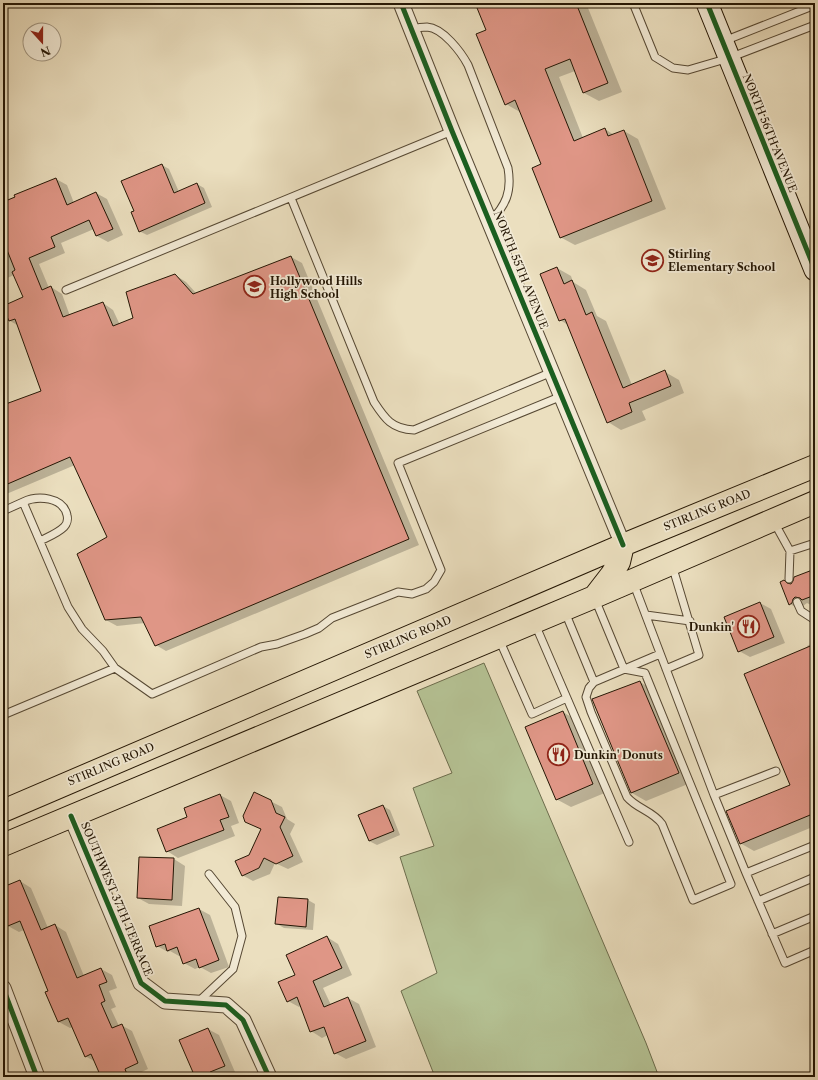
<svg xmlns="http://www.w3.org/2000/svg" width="818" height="1080" viewBox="0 0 818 1080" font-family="'Libre Caslon Text',serif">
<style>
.green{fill:#b5c294;stroke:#6c6c4c}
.shadow{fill:#0003}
.building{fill:#df9686;stroke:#241604}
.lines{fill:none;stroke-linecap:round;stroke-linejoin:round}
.lane-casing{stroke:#564833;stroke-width:9}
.street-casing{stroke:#564833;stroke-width:17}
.secondary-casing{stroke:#241604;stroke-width:23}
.primary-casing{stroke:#241604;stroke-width:24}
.lane{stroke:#f2ead5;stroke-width:7}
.street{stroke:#f2ead5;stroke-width:15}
.secondary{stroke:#f2ead5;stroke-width:21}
.primary{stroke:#ebdfbf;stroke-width:22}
.cycleway-casing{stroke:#f2ead5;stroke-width:8}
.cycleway{stroke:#1b5e20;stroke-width:5}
.labels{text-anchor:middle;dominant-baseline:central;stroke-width:3.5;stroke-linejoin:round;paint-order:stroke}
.street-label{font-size:11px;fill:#241604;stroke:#f2ead5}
.poi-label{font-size:11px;font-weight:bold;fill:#241604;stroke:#f2ead5;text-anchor:start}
</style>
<rect width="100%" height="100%" fill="#ebdfbf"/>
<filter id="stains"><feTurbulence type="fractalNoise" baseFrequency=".005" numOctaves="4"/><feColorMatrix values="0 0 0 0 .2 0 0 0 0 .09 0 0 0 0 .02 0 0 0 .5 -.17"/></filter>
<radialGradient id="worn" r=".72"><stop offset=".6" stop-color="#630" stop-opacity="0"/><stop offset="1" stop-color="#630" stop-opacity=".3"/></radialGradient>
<!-- green -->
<path class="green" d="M484,663L646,1043L659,1077H435L401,991L437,973L400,857L434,846L413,788L452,773L417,691Z"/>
<!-- shadow -->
<path class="shadow" d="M476,3H586L622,92L599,101L584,93L575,71L559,77L583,138L605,129L614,135L624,131L638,139L666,209L575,245L560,237L542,164L520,112L506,104L487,31Z
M162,165L169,169L179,192L197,184L204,188L212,207L147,235L139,231L135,211Z
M56,179L67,185L74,203L96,193L107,199L123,235L108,242L97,236L94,229L61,243L65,253L39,264L49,288L51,287L62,294L70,316L103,303L113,310L120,325L134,318L175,275L186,282L196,293L291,257L302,263L419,545L166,651L156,645L145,623L117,626L106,620L108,537L75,465L4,495H3V406L43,391L19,326L10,321L24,298L14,275L3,280V202Z
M557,268L571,276L573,282L586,290L597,316L606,321L632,385L665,372L679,380L684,393L642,411L646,420L621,430L608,422L568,325L560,320Z
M815,570V605L813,606L807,603L803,606V609L801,610L790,604V585Z
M760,603L771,609L785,643L750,657L739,651Z
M815,642V826L754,851L740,843L791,785L808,648L807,646Z
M640,682L655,691L693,782L646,801L632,793L593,700Z
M563,712L578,721L607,792L571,807L556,799Z
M220,795L231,801L239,823L231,826L235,836L178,858L167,851L189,818Z
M270,801L282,807L287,819L295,824L290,834L303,862L288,869L275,863L270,874L253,881L242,875L262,830L246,821Z
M383,806L390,810L400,835L377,845L369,841Z
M174,859L185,866L182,906L149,904L138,898Z
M20,881L31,888L48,928L55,925L66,932L84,976L101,969L112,975L117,988L109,991L116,1007L111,1009L119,1026L121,1025L132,1031L148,1069L135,1075L136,1077H102L96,1062L85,1056L73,1027L70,1028L59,1022L49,991L24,930L19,932L8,926L3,914V888Z
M308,900L315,904L313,930L284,928L277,924Z
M199,909L210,915L229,967L211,973L200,967L195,969L184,963L181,956H179L170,951L168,952L157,946Z
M327,937L338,944L352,975L323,988L331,1005L348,998L359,1004L376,1047L346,1059L335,1053L328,1035L322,1038L311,1031L301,1006L299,1007L288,1001L296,975Z
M208,1029L219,1035L235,1072L223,1077H196L181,1041Z
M378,1074L383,1077H370Z"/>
<!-- building -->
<path class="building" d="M475,3H576L608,83L583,93L570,59L545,69L574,141L605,128L608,136L624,130L652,201L560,238L532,168L541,164L515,100L505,105L476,34L486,30Z
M162,164L174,193L197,183L205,203L139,232L131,212L134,211L121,181Z
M56,178L67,205L96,192L113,229L96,236L89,220L51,237L55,247L29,258L42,290L51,286L63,317L103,302L113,326L133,318L126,292L175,274L193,294L291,256L409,539L155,646L141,617L105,620L77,554L107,537L70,457L3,486V405L41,391L15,319L9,321L3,308V306L23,297L12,272L15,270L3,240V202L15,197L14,195Z
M557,267L564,284L572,280L586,315L592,312L623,388L665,370L671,386L629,403L632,412L607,423L565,319L559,321L540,274Z
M815,569V595L802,600L800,598L795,597L793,599L792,603L789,605L780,582L784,580L787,583L791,584L793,581L794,577Z
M760,602L774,637L738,652L724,617Z
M815,644V813L740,844L726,811L790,785L744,674Z
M640,681L679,773L631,793L592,699Z
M563,711L593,784L556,800L525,727Z
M254,792L271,800L276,813L285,817L280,827L293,856L276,864L264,858L259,868L242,876L235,861L249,855L261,829L245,822L243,816Z
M220,794L229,817L220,820L224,830L166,852L157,829L187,817L184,808Z
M383,805L394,831L369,841L358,815Z
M139,857L174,858L172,900L137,898Z
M20,880L41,930L55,924L77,978L101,968L107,982L99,985L105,1001L101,1003L112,1028L122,1024L138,1063L125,1069L128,1077H101L91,1054L85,1057L68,1018L58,1022L45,992L48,991L20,921L3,928V887Z
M278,897L308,899L306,927L275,924Z
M199,908L219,960L199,968L196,959L183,964L177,947L167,951L165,944L156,947L149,926Z
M327,936L342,968L313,981L324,1007L348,997L366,1041L334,1054L324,1027L310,1032L297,997L287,1002L278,982L295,975L286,955Z
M208,1028L225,1066L210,1072L212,1077H195L179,1040Z"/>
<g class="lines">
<defs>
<path id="lane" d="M633,3L655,57L673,68L688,70L729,58L815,25
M411,29C416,28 422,27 427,27C443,28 461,52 468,65L508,168C512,192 506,205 490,222
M724,41L815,5
M291,198L374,402C385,419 392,429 414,430L552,372
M66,290L452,131
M23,502C38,495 63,497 67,515C68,519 67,524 64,527C58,533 48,537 40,541
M3,511L23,502L68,607L82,629L103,651L115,668L3,715
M774,522L790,551L815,543
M789,579L790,551
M633,582L714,795L746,873L785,963L815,950
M595,599L624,669
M797,602L801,611L815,620
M565,612L594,682
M646,615L690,621
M535,624L629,842
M499,639L532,714L567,698
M115,668L152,694L261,647L277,644L305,634L319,628L332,618L398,592L412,594L426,589L434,582L441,570L398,463L562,396
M624,669L645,673L731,884L693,900L662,824C653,811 637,809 627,797L591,712L586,697L589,688L594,682L660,654
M666,669L699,655L672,565
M714,795L776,771
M746,873L815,845
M758,901L815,877
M772,934L815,916
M197,1003L233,969L242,936L235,907L209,874"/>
<path id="street" d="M401,3L452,131L623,545
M71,816L141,983L165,1001L226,1005L243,1020L269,1077
M3,988L37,1077"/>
<path id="secondary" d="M707,3L815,270"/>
<path id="primary" d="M595,596L612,574L619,562L623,545
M3,811L623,545L815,466
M3,845L594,597L815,502"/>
</defs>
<!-- lane casing -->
<use href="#lane" class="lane-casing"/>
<!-- street casing -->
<use href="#street" class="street-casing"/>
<!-- secondary casing -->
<use href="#secondary" class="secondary-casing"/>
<!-- primary casing -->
<use href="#primary" class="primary-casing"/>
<!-- lane -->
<use href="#lane" class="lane"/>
<!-- street -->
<use href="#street" class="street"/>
<!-- secondary -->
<use href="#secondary" class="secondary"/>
<!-- primary -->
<use href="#primary" class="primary"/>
<defs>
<path id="cycleway" d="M401,3L452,131L623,545
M707,3L815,270
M71,816L141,983L165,1001L226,1005L243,1020L269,1077
M3,988L37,1077"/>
</defs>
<!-- cycleway casing -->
<use href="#cycleway" class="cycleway-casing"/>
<!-- cycleway -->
<use href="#cycleway" class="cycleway"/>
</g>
<!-- icons -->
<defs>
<symbol id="school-ring" viewBox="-11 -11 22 22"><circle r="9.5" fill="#f2ead5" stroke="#8f2418" stroke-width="1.5"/><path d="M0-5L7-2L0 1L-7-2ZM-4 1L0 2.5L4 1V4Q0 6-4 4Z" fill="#8f2418"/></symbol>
<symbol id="restaurant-ring" viewBox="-11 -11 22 22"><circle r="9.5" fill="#f2ead5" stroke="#8f2418" stroke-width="1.5"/><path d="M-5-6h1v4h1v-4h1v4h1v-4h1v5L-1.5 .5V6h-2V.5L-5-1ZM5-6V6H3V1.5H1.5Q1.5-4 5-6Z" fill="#8f2418"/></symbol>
</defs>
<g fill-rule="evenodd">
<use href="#school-ring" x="640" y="248" width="25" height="25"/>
<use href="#school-ring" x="242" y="274" width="25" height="25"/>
<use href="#restaurant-ring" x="736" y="614" width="25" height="25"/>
<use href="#restaurant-ring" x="546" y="742" width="25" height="25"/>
</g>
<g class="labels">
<!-- street labels -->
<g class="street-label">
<text transform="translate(770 133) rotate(68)">NORTH 56TH AVENUE</text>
<text transform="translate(521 270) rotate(68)">NORTH 55TH AVENUE</text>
<text transform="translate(707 510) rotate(-22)">STIRLING ROAD</text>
<text transform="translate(408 637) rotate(-23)">STIRLING ROAD</text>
<text transform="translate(111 764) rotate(-23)">STIRLING ROAD</text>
<text transform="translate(117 899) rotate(67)">SOUTHWEST 37TH TERRACE</text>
</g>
<!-- poi labels -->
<g class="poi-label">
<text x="668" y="254">Stirling<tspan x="668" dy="13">Elementary School</tspan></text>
<text x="270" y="281">Hollywood Hills<tspan x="270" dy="13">High School</tspan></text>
<text x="734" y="627" text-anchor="end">Dunkin'</text>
<text x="574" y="755">Dunkin' Donuts</text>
</g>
</g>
<!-- margin -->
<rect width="818" height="1080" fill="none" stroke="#ebdfbf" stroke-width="16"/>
<rect x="4" y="4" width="810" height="1072" fill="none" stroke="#241604" stroke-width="2"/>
<rect x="8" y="8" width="802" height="1064" fill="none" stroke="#241604"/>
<!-- north arrow -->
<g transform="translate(42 42) rotate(159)"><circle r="19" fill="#f2ead5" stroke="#a09581"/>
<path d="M0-3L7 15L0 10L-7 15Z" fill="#8f2418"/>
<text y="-6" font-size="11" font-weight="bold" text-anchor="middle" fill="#241604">N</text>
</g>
<rect width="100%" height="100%" filter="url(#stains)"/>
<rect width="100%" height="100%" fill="url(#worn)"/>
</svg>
